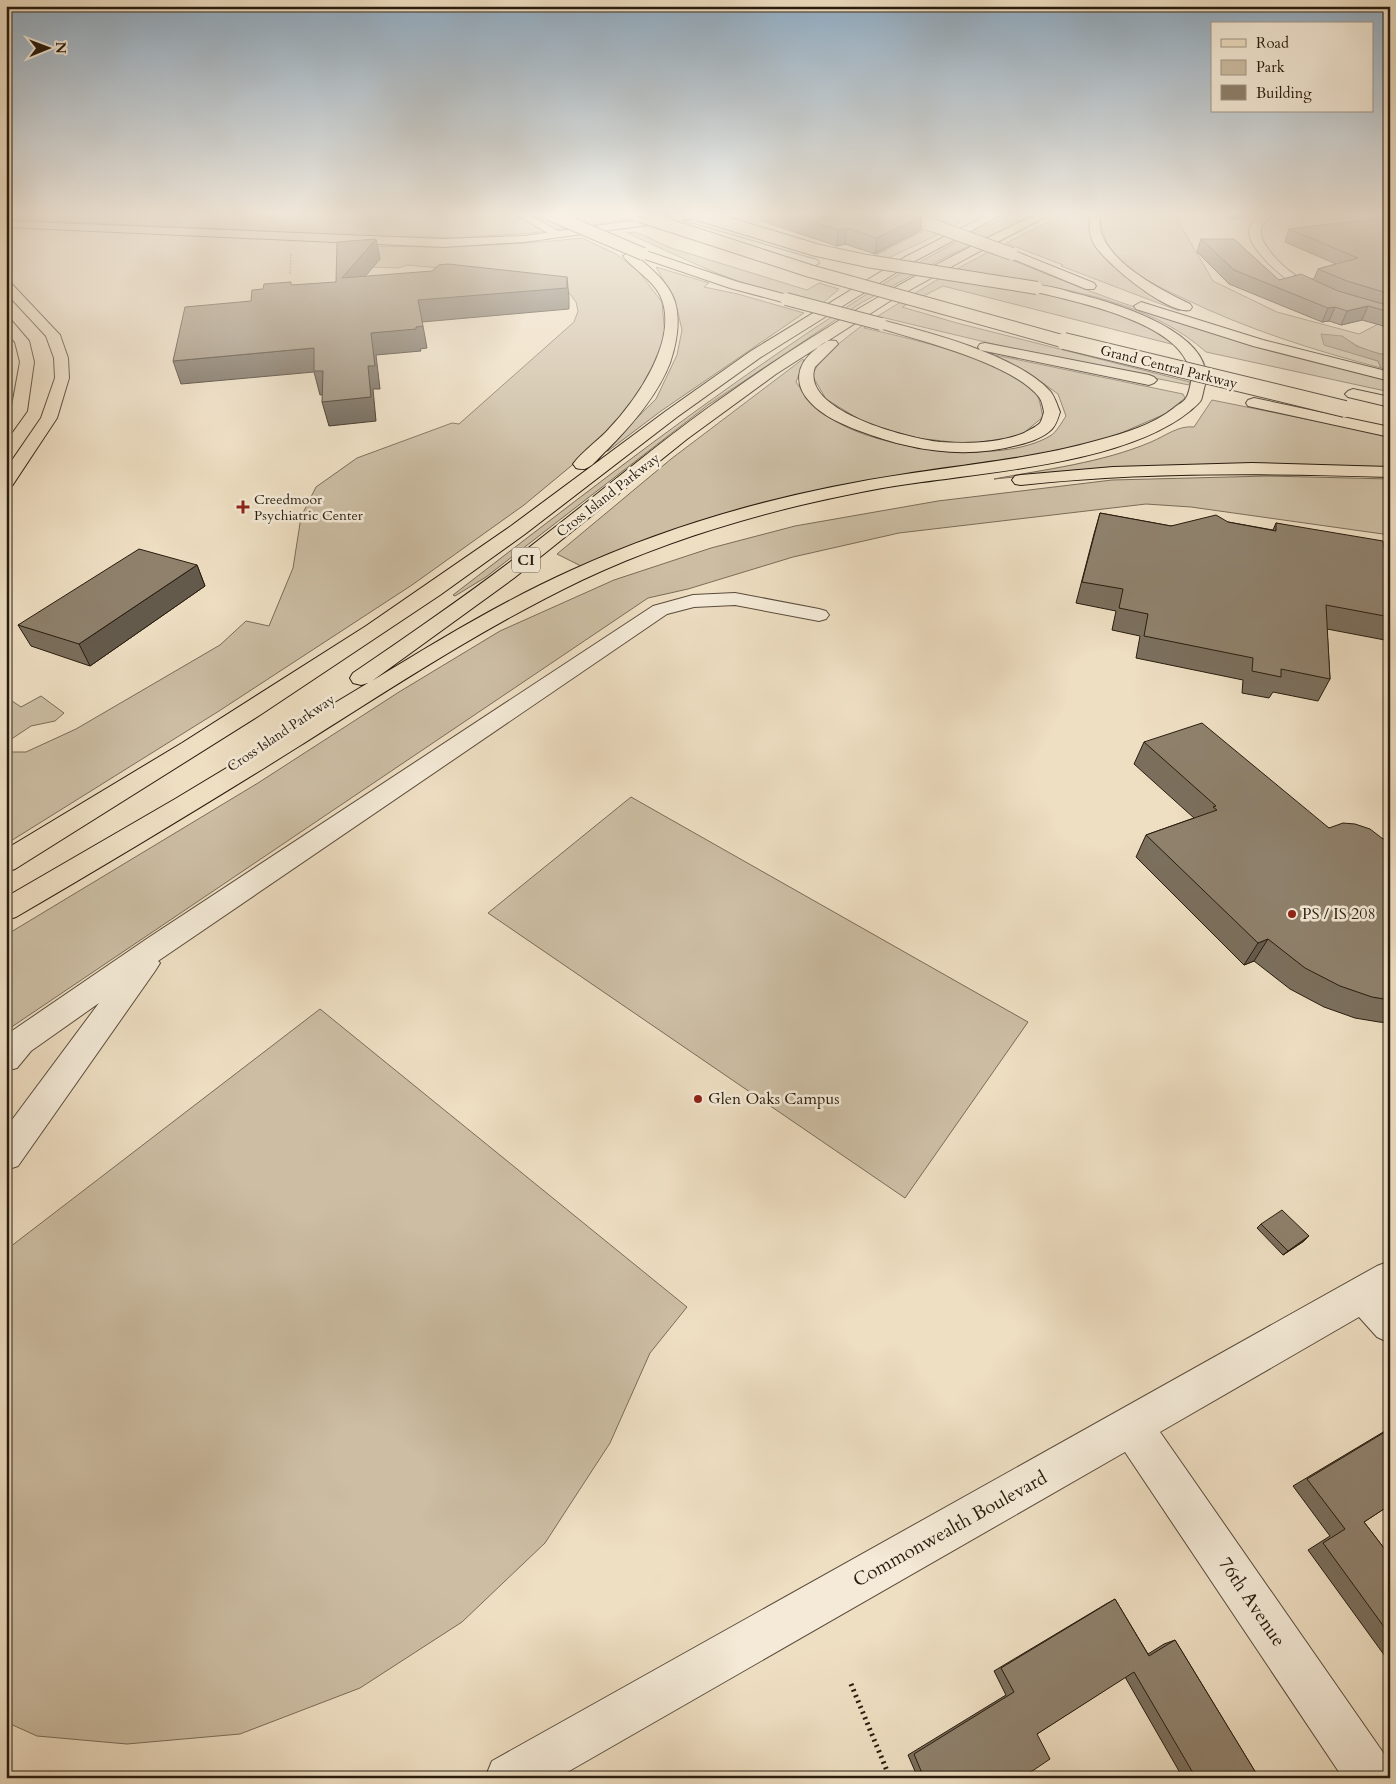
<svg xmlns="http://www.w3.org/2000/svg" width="1396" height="1784" viewBox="0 0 1396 1784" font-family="Cardo,serif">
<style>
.green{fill:#ccbda3;stroke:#7a6c58}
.water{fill:#ab9c85;stroke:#776955}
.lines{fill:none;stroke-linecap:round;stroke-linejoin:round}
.minor-casing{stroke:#5a4c3b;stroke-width:2}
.major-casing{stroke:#281c0e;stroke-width:2}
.highway-casing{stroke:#281c0e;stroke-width:2}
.path-far1{stroke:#281c0e;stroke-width:1;stroke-dasharray:0.5 1;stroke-linecap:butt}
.path{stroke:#281c0e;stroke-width:5;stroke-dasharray:2 4;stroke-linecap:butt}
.minor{fill:#f4ead7;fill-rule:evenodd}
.major{fill:#eedec2;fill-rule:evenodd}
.highway{fill:#eedec2;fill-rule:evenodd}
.highway-bridge-far1-casing{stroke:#281c0e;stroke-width:14;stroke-linecap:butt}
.highway-bridge-casing{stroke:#281c0e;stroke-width:18;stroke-linecap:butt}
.highway-bridge-far1{stroke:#eedec2;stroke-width:12}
.highway-bridge{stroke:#eedec2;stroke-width:16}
.wall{fill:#7b6f5d;stroke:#281c0e}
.shaded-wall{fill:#645a4c;stroke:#281c0e}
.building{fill:#8f816c;stroke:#281c0e}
.poi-dot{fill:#8f2418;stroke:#f4ead7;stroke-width:2}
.labels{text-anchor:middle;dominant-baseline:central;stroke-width:5;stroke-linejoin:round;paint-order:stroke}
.far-street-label{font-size:14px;fill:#281c0e;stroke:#f4ead7}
.far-poi-label{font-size:14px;fill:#281c0e;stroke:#f4ead7;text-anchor:start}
.shield{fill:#f4ead7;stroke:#655a4a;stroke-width:1}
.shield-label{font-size:15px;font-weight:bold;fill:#281c0e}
.poi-label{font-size:16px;fill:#281c0e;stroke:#f4ead7;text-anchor:start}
.near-street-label{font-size:19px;fill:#281c0e;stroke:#f4ead7}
</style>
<rect width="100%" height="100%" fill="#eedec2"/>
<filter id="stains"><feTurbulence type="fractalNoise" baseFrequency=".004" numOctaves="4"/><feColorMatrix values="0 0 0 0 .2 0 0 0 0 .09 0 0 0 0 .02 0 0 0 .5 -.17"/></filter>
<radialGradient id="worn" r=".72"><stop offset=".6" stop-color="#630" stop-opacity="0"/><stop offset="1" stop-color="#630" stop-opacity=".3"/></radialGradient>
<!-- green -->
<path class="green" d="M6,214H670L531,233L457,238L366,236L6,219Z
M867,214L910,222L941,233L882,261L869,259L923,231Z
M923,214H975L954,226Z
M1012,214H1036L946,257L861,303L708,405L486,577L455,596L453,595C561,512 668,428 781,351C855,300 930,252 1012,214Z
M1064,214H1092L1098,247L1115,267L1181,308L1179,311L1061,266L1063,265L1006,243Z
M1102,214H1174L1213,281L1277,312L1359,334L1390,318V355C1372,354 1357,347 1342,336L1356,354L1378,361L1381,368C1313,350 1246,329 1183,298C1156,286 1126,272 1109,246C1104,239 1102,226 1099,217Z
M636,232L671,248L807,290L819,283L839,289L823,303L757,288L711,271L627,233Z
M582,238L616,254L639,272L662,302L665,336L642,391L594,447L524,505L412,585L219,711L6,844V697L21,707L41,696L64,713L55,721L31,726L7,742L9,752H26L76,729L220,645L246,621L269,626L293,568L301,517L316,487L357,458L452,423L459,424L574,322L578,311L576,302L566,289L508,274L407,265L398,268L370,267L366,246C438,248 510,246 582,238Z
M990,251C1032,268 1074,286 1117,301C1207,333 1298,358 1390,381V392L1206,352C1158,309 1092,294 1031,283L1063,298L1113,312L1151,329L1175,345L943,286L902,307L957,323L1190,382L1189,385L1035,354L881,317L864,328C907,338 1006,359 1035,392C1040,397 1041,410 1043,417L1020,436L968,444L917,438L865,423L826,399L812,375L823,356L860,327L935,281Z
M656,267L709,283L704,287L738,294L804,313L661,411L608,451H603L656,399L677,355L682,330L675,300Z
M990,354L1183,394L1185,398L1165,414L1105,440L1034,455L895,476L581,566L557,554L671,459L803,359L804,362L796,382C805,396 815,407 829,417C876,450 1000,466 1050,436C1056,433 1062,422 1066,416L1058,394L1029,373Z
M1212,400L1390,436V469L1107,468L994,479C1047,469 1101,463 1151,442C1165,436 1179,425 1194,427Z
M1268,476L1390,479V535L1191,507L1146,504L899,533L793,557L688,589L648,598L13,1026L6,1034V935L258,783L399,692L500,631L614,580L711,548L795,526L938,501L1112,480Z
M631,797L1028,1022L905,1198L488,913Z
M320,1009L687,1307L650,1353L610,1443L545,1543L462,1622L360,1688L240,1734L127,1744L37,1736L6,1722V1250Z"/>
<!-- water -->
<path class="water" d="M1321,334L1342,336L1356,346L1380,354L1390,355V370L1381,368L1378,361L1324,345Z"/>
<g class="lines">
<defs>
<path id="minor" d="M1260,214H1273L1262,225C1259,236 1263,242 1269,250C1295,287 1348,300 1390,312V320C1340,308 1285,291 1255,247C1246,235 1248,223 1260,214Z
M680,220L817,260L819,263L813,267L809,266L676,225L674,223Z
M735,593L819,609L826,611L829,615L826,619L819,621L735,605L694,607L667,614L158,961L160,963L155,971L18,1166L6,1170V1128L99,1003L31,1051L17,1068L6,1071V1036L9,1033L148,938L653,606L693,595Z
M1390,1261V1343L1377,1337L1359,1317L1160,1432L1389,1761L1390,1778H1343L1125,1452L557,1778H485L492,1761L1377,1266Z"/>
<path id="major" d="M681,214H711L706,217L524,242L443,247L6,227V221L443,239L524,236Z
M6,281L10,282L60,335L68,358L69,378L57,418L12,486L6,487V469L41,418L55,378L54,358L46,336L6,293Z
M6,319L11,320L29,341L34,362L27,411L12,432L6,434V417L11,411L20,362L15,342L6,332Z"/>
<path id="highway" d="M515,214H528L565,235L563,237H555Z
M989,214H1003L913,262L761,357L677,417L525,534L440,595L260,715L15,869L6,872V849L182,743L366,626L511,526L666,411L751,351L905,257Z
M1037,214H1051L969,257L890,301L776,374L687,439L514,578L372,681C437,641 503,601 572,570C677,522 792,491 906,474C971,464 1036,458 1099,440C1125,433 1152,425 1174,408C1177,405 1184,402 1186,398C1189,394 1191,382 1192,377C1192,372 1189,367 1187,362C1168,320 1074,301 1032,291L1031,288L1032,285C1047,284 1063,290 1078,294C1115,303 1217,333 1205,385C1204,387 1202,399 1201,400C1200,403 1192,409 1190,411C1126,463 989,472 908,484C872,489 836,497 801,505C726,523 652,547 582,580C484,627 393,687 301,745C207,804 112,861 16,917L6,920V897L175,799L368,683L361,685L353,683L350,678L353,673C418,629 483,584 545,535C606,488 665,437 729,393C826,324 929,265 1037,214Z
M1090,214H1100C1100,219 1099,225 1100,229C1108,263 1161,290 1190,304L1192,307L1190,310C1168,315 1105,263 1094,244C1089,234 1089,225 1090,214Z
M643,250L738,282L791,296L793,299L786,303L730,288L639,257L637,254Z
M1012,250L1094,283L1096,286L1094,289H1086L1008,257L1006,254L1008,251Z
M629,252L633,253C649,267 669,282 675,302C681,322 676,345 670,363C657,396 632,425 607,450C601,455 594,465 587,468C583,470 580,469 576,468L573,464C582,452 596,442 606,432C635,402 681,339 660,295C651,278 634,270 623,256Z
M1141,302L1263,340L1390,372V381L1253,346L1136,309L1134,306Z
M881,320C928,332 1017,355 1050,391C1055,397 1057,405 1060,412C1058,418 1056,425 1052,429C1043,438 1030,442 1018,445C963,460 909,450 857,430C842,424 823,416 811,403C793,385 796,364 816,349C823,343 827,339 836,341L838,344L815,367C799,411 910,439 940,442C967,444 999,443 1024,433C1029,430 1036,427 1040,423C1042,420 1043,415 1044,412C1043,407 1042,401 1039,397C1012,363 918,340 876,327L874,324Z
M985,343L1149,375L1154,377L1157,380L1154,383L1149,385L980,350L978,347L980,344Z
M1353,389L1390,397V407L1348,397L1345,394L1348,391Z
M1254,398L1390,427V437L1248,406L1246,403L1248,400Z
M1252,463L1390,467V477C1266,473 1144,472 1021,485L1015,484L1012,480L1015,476L1021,475L1113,467Z"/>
</defs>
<!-- minor casing -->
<use href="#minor" class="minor-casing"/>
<!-- major casing -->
<use href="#major" class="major-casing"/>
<!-- highway casing -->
<use href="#highway" class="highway-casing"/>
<!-- path-far1 -->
<path class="path-far1" d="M290,274L291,253"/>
<!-- path -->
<path class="path" d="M851,1684L890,1778"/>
<!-- minor -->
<use href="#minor" class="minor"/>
<!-- major -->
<use href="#major" class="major"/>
<!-- highway -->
<use href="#highway" class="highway"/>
<defs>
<path id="highway-bridge-far1" d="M549,214L643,254
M634,214L810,271L1069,343
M697,214L816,250L867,261L1037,288
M929,224L1012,254
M786,299L881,324"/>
<path id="highway-bridge" d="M1064,341L1345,409"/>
</defs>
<!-- highway-bridge-far1 casing -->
<use href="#highway-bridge-far1" class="highway-bridge-far1-casing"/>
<!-- highway-bridge casing -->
<use href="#highway-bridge" class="highway-bridge-casing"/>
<!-- highway-bridge-far1 -->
<use href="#highway-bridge-far1" class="highway-bridge-far1"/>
<!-- highway-bridge -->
<use href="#highway-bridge" class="highway-bridge"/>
</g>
<!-- wall -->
<path class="wall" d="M762,214H916L920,231L875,254L845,244L837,246L761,221Z
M1220,214H1250L1234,220Z
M1390,216V326L1387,327L1362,320L1341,325L1329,321L1322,322L1229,284L1197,252L1201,239L1279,280L1314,279L1318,269L1336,264L1285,242L1289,229L1389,218Z
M1100,513L1171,526L1228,522L1273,530L1276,523L1390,549V641L1327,629L1330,679L1318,701L1273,692L1269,698L1242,693L1243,680L1136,658L1140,636L1112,630L1116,611L1076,603L1094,534Z
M197,565L205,586L90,666L31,646L18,625Z
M1144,742L1329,828L1383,839L1390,837V1023L1379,1022L1355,1018L1324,1007L1290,989L1254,961L1244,965L1136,857L1146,835L1194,818L1134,764Z
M1261,1224L1309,1236L1304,1241L1283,1255L1257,1228Z
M1390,1428V1505L1364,1522L1390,1556V1663L1308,1550L1330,1536L1293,1486Z
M1115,1599L1148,1654L1164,1644L1175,1640L1259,1778H1183L1125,1677L1037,1734L1022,1778H918L908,1755L1006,1695L994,1671L1106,1604Z"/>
<!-- shaded-wall -->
<path class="shaded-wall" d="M1237,214H1250L1234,220Z
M922,216L920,231L875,254L877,238Z
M846,228L845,244L837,246L838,230Z
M376,239L380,259L346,299L342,278Z
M567,277L569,298V309L422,322L418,300Z
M1368,306L1362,320L1341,325L1347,311Z
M1335,307L1329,321L1322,322L1328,308Z
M423,326L427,348L420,349L421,351L376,355L380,389H373L376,421L329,426L322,402L368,366L371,333Z
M314,348L323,371L329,394L320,395L314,372L181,384L173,361Z
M197,565L205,586L90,666L79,644Z
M1268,939L1254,961L1244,965L1258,943Z
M1309,1236L1304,1241L1283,1255L1288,1251Z"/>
<!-- building -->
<path class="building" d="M787,214H916L922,216L877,238L846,228L838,230Z
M1390,217V294L1347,281L1318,269L1358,258L1289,229Z
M376,239L342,278L432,271L439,265L448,264L567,277V288L418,300L423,326L416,327V329L371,333L375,366H368L371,397L322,402L323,371H314V348L173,361L185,307L251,301L252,290L263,289L264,284L291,282V285L336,282L337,242Z
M1201,239H1234L1279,280L1301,274L1338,291L1390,306V312L1368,306L1347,311L1335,307L1328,308L1234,270Z
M1100,513L1171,526L1216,515L1228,522L1276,531V523L1383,541L1384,548L1390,549V617L1326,605L1330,679L1281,669V677L1252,671L1253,658L1144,636L1148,614L1119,608L1123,589L1082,582Z
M139,549L197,565L79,644L18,625Z
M1202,723L1329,828L1343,823L1355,824L1370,829L1383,839L1390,837V1000L1372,997L1340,986L1305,968L1268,939L1258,943L1146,835L1217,810L1213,807L1216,806L1144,742Z
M1282,1210L1309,1236L1288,1251L1261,1224Z
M1390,1429V1505L1364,1522L1390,1556V1635L1323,1543L1345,1529L1307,1479Z
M1115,1599L1149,1656L1175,1640L1259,1778H1196L1134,1672L1037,1734L1050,1759L1022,1778H924L914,1754L1014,1692L1001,1668Z"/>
<!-- sky -->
<linearGradient id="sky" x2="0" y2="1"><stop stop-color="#8faac0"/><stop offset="0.46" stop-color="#f7f0e4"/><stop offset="1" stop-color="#f7f0e4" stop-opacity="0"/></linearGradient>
<rect width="1396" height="464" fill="url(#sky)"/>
<!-- markers -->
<g class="poi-dot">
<path d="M240.5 499.5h5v5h5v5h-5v5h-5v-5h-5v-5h5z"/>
<circle cx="1292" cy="914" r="5"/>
<circle cx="698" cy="1099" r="5"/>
</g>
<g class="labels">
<!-- far-street labels -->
<g class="far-street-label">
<text transform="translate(1169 367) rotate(14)">Grand Central Parkway</text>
<text transform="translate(608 495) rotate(-38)">Cross Island Parkway</text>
<text transform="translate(281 733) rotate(-34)">Cross Island Parkway</text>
</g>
<!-- far-poi labels -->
<g class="far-poi-label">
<text x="254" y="499">Creedmoor<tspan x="254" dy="16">Psychiatric Center</tspan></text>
</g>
<!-- shield labels -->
<rect class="shield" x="512" y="547.5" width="28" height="25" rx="4"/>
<g class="shield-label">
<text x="526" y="560">CI</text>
</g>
<!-- poi labels -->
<g class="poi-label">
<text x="1302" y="914">PS / IS 208</text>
<text x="708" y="1099">Glen Oaks Campus</text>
</g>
<!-- near-street labels -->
<g class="near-street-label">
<text transform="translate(950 1529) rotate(-29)">Commonwealth Boulevard</text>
<text transform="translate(1252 1602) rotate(56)">76th Avenue</text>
</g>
</g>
<!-- margin -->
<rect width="1396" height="1784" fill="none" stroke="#eedec2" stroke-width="25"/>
<rect x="8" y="8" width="1381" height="1769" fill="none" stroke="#281c0e" stroke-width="2.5"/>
<rect x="12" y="12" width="1371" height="1759" fill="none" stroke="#281c0e"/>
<!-- legend -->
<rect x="1211" y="22" width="162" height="90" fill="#f4ead7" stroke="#a29887"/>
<rect x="1221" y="39" width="25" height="8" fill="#eedec2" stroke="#a29887"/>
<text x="1256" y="48" font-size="15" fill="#281c0e">Road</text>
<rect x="1221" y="60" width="25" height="15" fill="#ccbda3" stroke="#a29887"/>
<text x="1256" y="72" font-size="15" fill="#281c0e">Park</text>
<rect x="1221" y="85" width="25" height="15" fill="#8f816c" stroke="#a29887"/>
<text x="1256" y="98" font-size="15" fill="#281c0e">Building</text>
<!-- north arrow -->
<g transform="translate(48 48) rotate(89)" stroke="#f4ead7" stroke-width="4" paint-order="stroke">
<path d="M0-4L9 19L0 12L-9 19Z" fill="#281c0e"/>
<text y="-8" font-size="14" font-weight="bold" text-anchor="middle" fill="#281c0e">N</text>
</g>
<rect width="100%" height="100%" filter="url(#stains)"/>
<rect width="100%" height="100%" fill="url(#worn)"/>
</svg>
